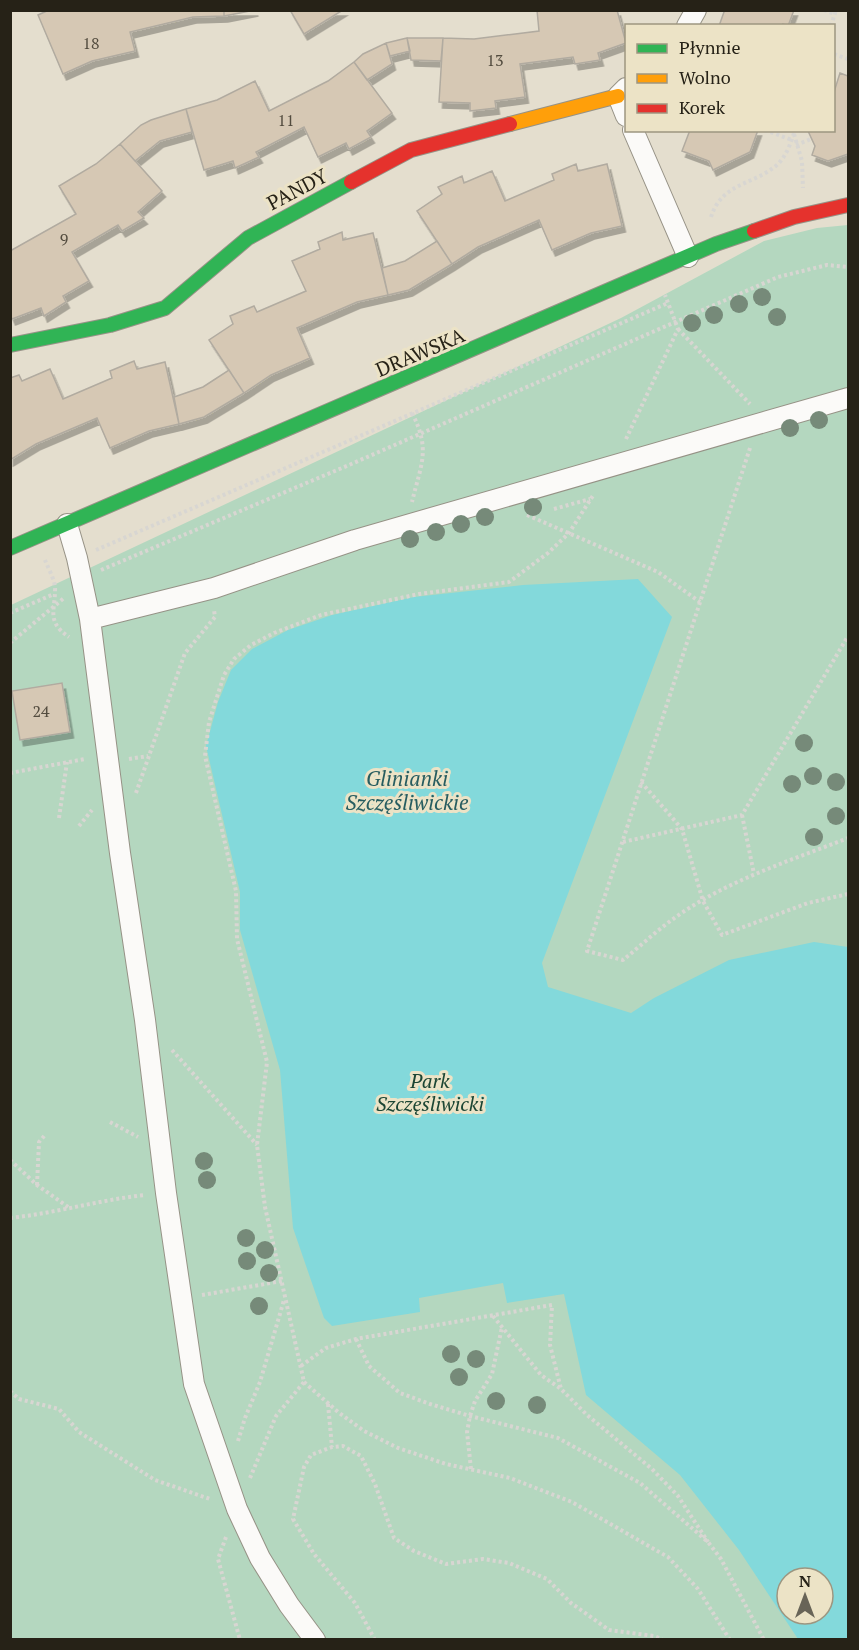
<svg xmlns="http://www.w3.org/2000/svg" width="859" height="1650" viewBox="0 0 859 1650" font-family="'PT Serif',serif">
<style>
.green{fill:#b4d7bf;fill-rule:evenodd}
.water{fill:#83d9db;fill-rule:evenodd}
.building{fill:#d6c8b4;stroke:#b1aba0;stroke-width:1.5;filter:url(#shadow)}
.lines{fill:none;stroke-linecap:round;stroke-linejoin:round}
.street-casing{stroke:#969286;stroke-width:22}
.fast-casing{stroke:#969286;stroke-width:16}
.slow-casing{stroke:#969286;stroke-width:16}
.jam-casing{stroke:#969286;stroke-width:16}
.path{stroke:#d8d6d2;stroke-width:4;stroke-dasharray:3 3;stroke-linecap:butt}
.street{stroke:#fbfaf8;stroke-width:20}
.fast{stroke:#30b455;stroke-width:14}
.slow{stroke:#ff9f0a;stroke-width:14}
.jam{stroke:#e5322d;stroke-width:14}
.tree{fill:#768a79}
.labels{text-anchor:middle;dominant-baseline:central;stroke-width:6;stroke-linejoin:round;paint-order:stroke}
.number-label{font-size:16px;fill:#534c3f}
.street-label{font-size:20px;fill:#262217;stroke:#ece3c6}
.park-label{font-size:20px;font-style:italic;fill:#1c4634;stroke:#ece3c6}
.water-label{font-size:21px;font-style:italic;fill:#275d60;stroke:#ece3c6}
</style>
<defs>
<filter id="shadow"><feDropShadow dx="3.5" dy="6" stdDeviation="0" flood-color="#0004"/></filter>
</defs>
<rect width="100%" height="100%" fill="#e4dece"/>
<!-- green -->
<path class="green" d="M848,225V1639H11V605L621,318L764,241L817,228ZM787,1578H823V1614H787Z"/>
<!-- water -->
<path class="water" d="M638,579L672,617L542,963L548,987L631,1013L654,998L729,960L814,942L848,947V1639H798L739,1550L680,1475L586,1395L564,1294L507,1303L503,1283L419,1298L420,1312L332,1326L324,1318L293,1228L280,1070L240,930V892L206,746L218,702L231,670L252,649L288,630L332,615L414,597L523,585ZM787,1578H823V1614H787Z"/>
<!-- building -->
<path class="building" d="M49,10H224V16L193,17L130,32L135,51L92,61L63,74L38,15Z
M224,10H255L224,16Z
M290,10H343L304,34Z
M537,10H617L626,43L598,53L600,60L575,64L573,57L520,64L525,97L495,101L496,108L470,111V103L439,102L443,38L474,39L539,31Z
M726,10H794L788,26L783,24V26H719L724,12Z
M407,38H443L441,61L411,60Z
M407,38L410,51L390,56L386,43Z
M386,43L392,64L367,80L354,62L363,54Z
M354,62L392,113L367,131L371,137L349,149L346,143L318,157L304,127L256,152L259,157L235,168L233,161L204,170L186,109L217,100L255,81L269,111L328,81Z
M840,73L848,76V154L828,161L812,155L815,146L808,131L834,130V92Z
M186,109L192,132L160,141L135,161L120,144L141,125L151,120Z
M690,130H758L750,152L713,170L709,161L682,151Z
M120,144L162,191L138,212L144,218L122,231L118,225L72,252L89,281L63,296L66,302L44,316L41,308L12,319L10,314V251L76,214L59,186L96,164Z
M576,164L578,171L607,164L622,226L591,233L552,250L539,220L478,247L452,264L417,211L442,194L438,187L462,176L464,183L492,171L505,201L554,180L552,174Z
M342,232L343,240L373,233L388,295L357,302L297,328L310,358L271,375L244,393L209,340L233,324L230,316L254,306L257,312L306,291L292,261L320,249L318,242Z
M437,241L452,264L409,290L388,295L382,268L405,261Z
M134,361L137,369L165,362L179,424L149,431L110,448L97,418L36,444L10,460V378L19,375L22,381L50,369L63,399L112,378L110,371Z
M229,370L244,393L204,417L179,424L174,397L203,387Z
M62,683L70,732L20,740L12,691Z"/>
<g class="lines">
<defs>
<path id="street" d="M687,26L696,10
M626,88L618,96L626,116
M633,130L688,257
M67,524L77,558L90,619L120,853L145,1020L166,1193L194,1384L237,1509L260,1558L289,1605L315,1640
M90,619L214,588L355,540L848,398"/>
<path id="fast" d="M10,345L110,325L165,308L248,238L351,182
M10,548L716,244L754,231"/>
<path id="slow" d="M510,124L618,96"/>
<path id="jam" d="M351,182L411,150L510,124
M754,231L794,217L848,205"/>
</defs>
<!-- street casing -->
<use href="#street" class="street-casing"/>
<!-- fast casing -->
<use href="#fast" class="fast-casing"/>
<!-- slow casing -->
<use href="#slow" class="slow-casing"/>
<!-- jam casing -->
<use href="#jam" class="jam-casing"/>
<!-- path -->
<path class="path" d="M824,10L835,14
M831,26L836,10
M834,54L848,59
M765,130L792,140
M794,134L802,161L803,188
M796,145L811,139
M711,217C722,182 755,185 778,164C787,155 791,142 795,130
M678,329L750,404
M412,413C431,450 421,464 412,502
M626,439L678,329L665,295
M750,448L587,951L623,960C638,948 653,934 669,922C722,882 787,862 848,838
M554,509L590,499
M527,515L658,572L700,602
M96,550L668,303
M45,560C48,568 54,578 55,587C56,609 45,621 69,637
M101,570L349,465L778,277L827,265L848,267
M10,613L54,594
M10,643L64,598
M129,759L148,756
M10,773L85,759
M641,782L682,829L703,901L722,935L808,903L848,894
M136,793L185,653L215,617L214,610
M742,815L754,874
M59,818L67,762
M79,826L92,810
M623,842L742,815L848,636
M172,1050L257,1145
M110,1122L138,1137
M10,1160L37,1185L68,1207
M37,1185L39,1142L45,1135
M10,1218C56,1213 99,1200 145,1195
M202,1295L282,1281
M493,1316L541,1375L561,1389
M356,1339L369,1366L400,1393L430,1404L470,1416L558,1438L640,1483L708,1542L721,1559L764,1640
M301,1366L326,1348L356,1339L552,1305L550,1345L561,1389L587,1415L652,1469L678,1496L708,1542
M304,1382L338,1412L364,1431L398,1448L446,1464L510,1478L572,1502L668,1557L698,1589L730,1640
M10,1391L19,1399L59,1409L79,1432L155,1480L210,1499
M328,1404L332,1447
M238,1441L245,1418L260,1382L284,1300
M471,1469L467,1432L470,1416L475,1401L492,1374L502,1327
M250,1478L276,1416L304,1382L265,1207L257,1145L267,1062L237,939L236,891L205,756L209,722L224,675L234,659L251,645L274,633L321,615L419,594L509,582L548,553L569,533L594,494
M226,1537L218,1559L240,1640
M375,1640L355,1603L314,1554L293,1519L304,1467L311,1455L332,1447L343,1446L361,1456L375,1484L394,1538L414,1551L446,1564L483,1559L509,1563L547,1579L571,1603L609,1630L654,1636L663,1640"/>
<!-- street -->
<use href="#street" class="street"/>
<!-- fast -->
<use href="#fast" class="fast"/>
<!-- slow -->
<use href="#slow" class="slow"/>
<!-- jam -->
<use href="#jam" class="jam"/>
</g>
<!-- trees -->
<g class="tree">
<circle cx="762" cy="297" r="9"/>
<circle cx="739" cy="304" r="9"/>
<circle cx="714" cy="315" r="9"/>
<circle cx="777" cy="317" r="9"/>
<circle cx="692" cy="323" r="9"/>
<circle cx="819" cy="420" r="9"/>
<circle cx="790" cy="428" r="9"/>
<circle cx="533" cy="507" r="9"/>
<circle cx="485" cy="517" r="9"/>
<circle cx="461" cy="524" r="9"/>
<circle cx="436" cy="532" r="9"/>
<circle cx="410" cy="539" r="9"/>
<circle cx="804" cy="743" r="9"/>
<circle cx="813" cy="776" r="9"/>
<circle cx="836" cy="782" r="9"/>
<circle cx="792" cy="784" r="9"/>
<circle cx="836" cy="816" r="9"/>
<circle cx="814" cy="837" r="9"/>
<circle cx="204" cy="1161" r="9"/>
<circle cx="207" cy="1180" r="9"/>
<circle cx="246" cy="1238" r="9"/>
<circle cx="265" cy="1250" r="9"/>
<circle cx="247" cy="1261" r="9"/>
<circle cx="269" cy="1273" r="9"/>
<circle cx="259" cy="1306" r="9"/>
<circle cx="451" cy="1354" r="9"/>
<circle cx="476" cy="1359" r="9"/>
<circle cx="459" cy="1377" r="9"/>
<circle cx="496" cy="1401" r="9"/>
<circle cx="537" cy="1405" r="9"/>
</g>
<g class="labels">
<!-- number labels -->
<g class="number-label">
<text x="91" y="43">18</text>
<text x="495" y="60">13</text>
<text x="286" y="120">11</text>
<text x="64" y="239">9</text>
<text x="41" y="711">24</text>
</g>
<!-- street labels -->
<g class="street-label">
<text transform="translate(297 189) rotate(-28)">PANDY</text>
<text transform="translate(420 352) rotate(-23)">DRAWSKA</text>
</g>
<!-- park labels -->
<g class="park-label">
<text x="430" y="1080">Park<tspan x="430" dy="23">Szczęśliwicki</tspan></text>
</g>
<!-- water labels -->
<g class="water-label">
<text x="407" y="778">Glinianki<tspan x="407" dy="24">Szczęśliwickie</tspan></text>
</g>
</g>
<!-- border -->
<rect width="859" height="1650" fill="none" stroke="#262217" stroke-width="24"/>
<!-- legend -->
<rect x="625" y="24" width="210" height="108" fill="#ece3c6" stroke="#9d9680" stroke-width="1.5"/>
<rect x="637" y="44" width="30" height="9" fill="#30b455" stroke="#9d9680" stroke-width="1.5"/>
<text x="679" y="54" font-size="18" fill="#262217">Płynnie</text>
<rect x="637" y="74" width="30" height="9" fill="#ff9f0a" stroke="#9d9680" stroke-width="1.5"/>
<text x="679" y="84" font-size="18" fill="#262217">Wolno</text>
<rect x="637" y="104" width="30" height="9" fill="#e5322d" stroke="#9d9680" stroke-width="1.5"/>
<text x="679" y="114" font-size="18" fill="#262217">Korek</text>
<!-- north arrow -->
<g transform="translate(805 1596)"><circle r="28" fill="#ece3c6" stroke="#9d9680" stroke-width="1.5"/>
<path d="M0-4.5L10 22L0 15L-10 22Z" fill="#686457"/>
<text y="-9" font-size="16" font-weight="bold" text-anchor="middle" fill="#262217">N</text>
</g>
</svg>
